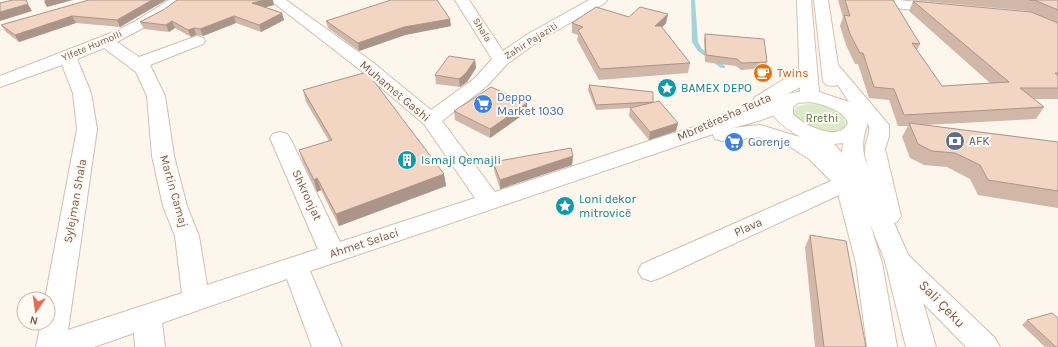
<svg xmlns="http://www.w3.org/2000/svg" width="1058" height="347" viewBox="0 0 1058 347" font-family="Karla,sans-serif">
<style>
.green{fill:#d8ecc9}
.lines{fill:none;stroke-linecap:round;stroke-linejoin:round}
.stream{fill:#a5d3da;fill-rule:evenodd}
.minor-casing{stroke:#d1beb0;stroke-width:2}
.secondary-casing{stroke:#d6c0b0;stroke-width:2}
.minor{fill:#fff;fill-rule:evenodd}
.secondary{fill:#fff;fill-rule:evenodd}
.wall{fill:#d1b7a8}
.shaded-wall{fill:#aa9588}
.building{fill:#f3d5c3;stroke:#aa9588}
.labels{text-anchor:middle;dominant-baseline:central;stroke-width:4;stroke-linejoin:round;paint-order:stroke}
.far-street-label{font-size:10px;fill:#7a5c4d;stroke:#fffaf3}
.food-label{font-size:12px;fill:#c56008;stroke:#fffaf3;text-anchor:start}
.culture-label{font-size:12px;fill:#0d838f;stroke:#fffaf3;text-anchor:start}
.street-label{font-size:12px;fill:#7a5c4d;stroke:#fffaf3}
.shop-label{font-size:12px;fill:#366cbe;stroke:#fffaf3;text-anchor:start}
.park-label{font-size:12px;fill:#537a41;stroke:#fffaf3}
.service-label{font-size:12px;fill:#4e5e75;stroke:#fffaf3;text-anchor:start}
.near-street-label{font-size:14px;fill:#7a5c4d;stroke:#fffaf3}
</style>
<rect width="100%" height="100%" fill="#fdf6ec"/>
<!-- green -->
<path class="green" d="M808,104C821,104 847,108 845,126C830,141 808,126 794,116V111L796,107Z"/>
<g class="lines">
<!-- stream -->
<path class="stream" d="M691,0H695L698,42L702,49L725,66V68H721L698,51L692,42Z"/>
<defs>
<path id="minor" d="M169,0H186L165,16L117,42L139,57L197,36L203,38L205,41L203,44L150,65L165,96L174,156L187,206L199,236L207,285L318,249L270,138L273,134L280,132L287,134L290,138L340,242L475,198L424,124L359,69L270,0H286L371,61L431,110L475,78L492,59L455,0H469L503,51L528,34L589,0H607L605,3L540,40L507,64L487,86L442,121L495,192L664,136L757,108L761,106L755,105L753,101L755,97C772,88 796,67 815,72L818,76C814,81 791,92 783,96L794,97L796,101C787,115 749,123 733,128L760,125L803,138L823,149L854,178L857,183L854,188L660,278L651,281L642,278L638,271L642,264L831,181L809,159L789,146L759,137L722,141L715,139L713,134L310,271L342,347H312L287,279L162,323L165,347H135L134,333L94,347H36L41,323H48V299H45L77,129L73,93L62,65L0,87V76L111,33L134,22ZM104,48L136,72L147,96L152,156L163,206L175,236L182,293L68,330L97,129L91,93L77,59Z
M852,0H899L941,5L946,6L948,9L946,12L941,13L859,4L854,3Z
M898,251L907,254L995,338L1000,347H966L889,268L885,261L889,254Z"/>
<path id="secondary" d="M797,0H811L819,92L849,102L838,85L832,86L826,85L823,81L814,0H828L838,65L889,125V136L885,149L901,216L897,222L894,223L911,261L936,347H906L885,261L870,224L882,263L897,347H867L856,263L831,167C821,155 810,143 797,135C787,129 780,124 773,115C774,97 784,93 800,92ZM810,102C822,104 844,110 848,123C839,143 803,125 793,114V107L798,103ZM868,123C872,133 865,140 865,150C864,155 867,161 868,166C861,152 862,138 868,123ZM843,143L842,153L834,144Z"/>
</defs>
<!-- minor casing -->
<use href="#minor" class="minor-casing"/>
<!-- secondary casing -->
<use href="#secondary" class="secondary-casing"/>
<!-- minor -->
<use href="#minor" class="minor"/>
<!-- secondary -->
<use href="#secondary" class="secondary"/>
</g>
<!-- wall -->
<path class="wall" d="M89,0H166L120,27L76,23L19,42L6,32L1,25Z
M838,0H893L920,44L917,50L942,86L990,83L909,11L913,1L1058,23V99H1034L1044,107L1036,119L924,125L1058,142V208L978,195L970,179L947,167L924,165L910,158L902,137L908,126H898L889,100L869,98L858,64H855L846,45L840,26L843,17Z
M912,0H1058V23L1028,11Z
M274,5L265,7L282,13L284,20L261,32L236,23L203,36L196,35L191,37L175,28L169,32L144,29L140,22L163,10Z
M668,14L666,23L662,28L690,63L688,73L599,80L577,40L578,35L572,33V23L629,17Z
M326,21L451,26L405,35L359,51L328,28Z
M705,34L767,62L765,68L741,70L736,66L705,62L704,40Z
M475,60L476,68L467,82L460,87L436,84L435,75Z
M589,85L653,92V103L678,123L676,131L649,140L629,116L630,108L596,110L588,90Z
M303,90L444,174L446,186L339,226L321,190L317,192L303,162L299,150L329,141L306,102Z
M454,111L527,112L490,138L455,120Z
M573,156L572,165L500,189L494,170L493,162Z
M810,235L866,347H815L805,247Z
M1027,320L1058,347H1045L1022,325Z"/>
<!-- shaded-wall -->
<path class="shaded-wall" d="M46,0H73L47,7L44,1Z
M152,0H166L120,27L117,20Z
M265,0H273L274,5L255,10L252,3Z
M28,4L32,11L0,21V12Z
M282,13L284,20L261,32L259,25Z
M668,14L666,23L654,35L655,26Z
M72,16L76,23L19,42L15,35Z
M234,16L236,23L203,36L200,29Z
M450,19L451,26L405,35L359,51L358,43L404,27Z
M172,21L175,28L169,32L166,25Z
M194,28L196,35L191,37L188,30Z
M475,60L476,68L467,82L460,87L459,79Z
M527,103V112L490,138V129Z
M678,123L676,131L649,140L650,132Z
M573,156L572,165L500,189V180Z
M444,174L446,186L339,226L336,214Z
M317,178L321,190L317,192L314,180Z"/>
<!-- building -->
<path class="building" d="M13,0H26L28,4L0,12V3Z
M89,0H152L117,20L72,16L15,35L1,25Z
M177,0H265L252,3L282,13L259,25L234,16L200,29L194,28L188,30L172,21L166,25L140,22L163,10Z
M391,0H437L450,19L404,27L358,43L326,21Z
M845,0H893L920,44L912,43L942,86L1009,82L913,1L1031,12L1058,23V73H1055L1058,76V88H1020L1044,107L904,115L894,89L874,87L863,53H860L850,34L844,15L850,16Z
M1029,0H1058V10L1034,0Z
M596,7L629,17L640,7L668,14L655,26H661L690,63L600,69L578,30L583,27L572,23Z
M705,34L764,39L767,62L742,63L737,59L706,55Z
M449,56L475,60L466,73L459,79L435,75Z
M367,72L444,174L336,214L317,178L314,180L299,150L332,140L303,90Z
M589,85L653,92V102L596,105Z
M491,87L527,103L490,129L454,111Z
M659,101L678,123L650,132L630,108Z
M909,123L1058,142V191L988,180L980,165L955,153L932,151L918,144Z
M571,148L573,156L500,180L493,162Z
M810,235L846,241L866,347H824Z
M1052,313L1058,318V347H1056L1027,320Z"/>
<!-- icons -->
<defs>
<symbol id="cafe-disc" viewBox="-11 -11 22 22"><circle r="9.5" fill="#e8710a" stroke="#fffaf3"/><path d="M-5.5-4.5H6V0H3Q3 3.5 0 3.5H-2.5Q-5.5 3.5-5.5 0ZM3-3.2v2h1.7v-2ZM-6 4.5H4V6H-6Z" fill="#fff"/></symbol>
<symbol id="sight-disc" viewBox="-11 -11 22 22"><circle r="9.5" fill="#0f9aa8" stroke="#fffaf3"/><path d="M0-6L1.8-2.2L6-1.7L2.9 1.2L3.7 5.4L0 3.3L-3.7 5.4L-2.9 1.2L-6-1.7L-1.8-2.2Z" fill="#fff"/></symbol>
<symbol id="supermarket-disc" viewBox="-11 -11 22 22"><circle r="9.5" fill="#3f7fe0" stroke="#fffaf3"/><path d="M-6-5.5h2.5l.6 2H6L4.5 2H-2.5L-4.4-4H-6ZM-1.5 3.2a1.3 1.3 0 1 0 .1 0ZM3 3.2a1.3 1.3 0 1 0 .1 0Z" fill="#fff"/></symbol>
<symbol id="bank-disc" viewBox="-11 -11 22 22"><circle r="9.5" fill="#5c6f8a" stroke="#fffaf3"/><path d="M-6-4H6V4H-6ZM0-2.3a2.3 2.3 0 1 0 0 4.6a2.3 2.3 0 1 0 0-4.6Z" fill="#fff"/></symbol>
<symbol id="building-disc" viewBox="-11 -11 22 22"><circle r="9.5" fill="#0f9aa8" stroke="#fffaf3"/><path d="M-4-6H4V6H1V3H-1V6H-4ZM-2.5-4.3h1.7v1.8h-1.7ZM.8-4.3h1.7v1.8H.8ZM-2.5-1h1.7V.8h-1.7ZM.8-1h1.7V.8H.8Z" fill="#fff"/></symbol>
</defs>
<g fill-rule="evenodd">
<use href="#cafe-disc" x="752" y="62" width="22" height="22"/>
<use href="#sight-disc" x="656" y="77" width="22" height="22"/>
<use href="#supermarket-disc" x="472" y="93" width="22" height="22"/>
<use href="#bank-disc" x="944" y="130" width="22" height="22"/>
<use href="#supermarket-disc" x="723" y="131" width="22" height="22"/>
<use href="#building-disc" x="396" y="149" width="22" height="22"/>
<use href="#sight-disc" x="554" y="195" width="22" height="22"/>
</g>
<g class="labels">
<!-- far-street labels -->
<g class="far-street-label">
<text transform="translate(482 30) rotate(58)">Shala</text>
<text transform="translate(531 41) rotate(-32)">Zahir Pajaziti</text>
<text transform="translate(92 46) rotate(-23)">Ylfete Humolli</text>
</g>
<!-- food labels -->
<g class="food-label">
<text x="777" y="73">Twins</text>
</g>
<!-- culture labels -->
<g class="culture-label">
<text x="681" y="88">BAMEX DEPO</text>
<text x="421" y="160">Ismajl Qemajli</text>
<text x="579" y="199">Loni dekor<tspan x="579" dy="14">mitrovicë</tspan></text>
</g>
<!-- street labels -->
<g class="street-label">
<text transform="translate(395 91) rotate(40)">Muhamet Gashi</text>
<text transform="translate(724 117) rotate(-24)">Mbretëresha Teuta</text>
<text transform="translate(174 191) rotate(74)">Martin Camaj</text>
<text transform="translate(307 195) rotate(65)">Shkronjat</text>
<text transform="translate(75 201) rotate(-80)">Sylejman Shala</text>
<text transform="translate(748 227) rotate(-24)">Plava</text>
<text transform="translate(364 243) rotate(-18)">Ahmet Selaci</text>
</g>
<!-- shop labels -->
<g class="shop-label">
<text x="497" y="97">Deppo<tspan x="497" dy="14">Market 1030</tspan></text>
<text x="748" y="142">Gorenje</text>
</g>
<!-- park labels -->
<g class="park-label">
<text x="822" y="118">Rrethi</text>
</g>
<!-- service labels -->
<g class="service-label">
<text x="969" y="141">AFK</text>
</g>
<!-- near-street labels -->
<g class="near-street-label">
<text transform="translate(942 304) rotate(46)">Sali Çeku</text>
</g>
</g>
<!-- north arrow -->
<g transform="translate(36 311) rotate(193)"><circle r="19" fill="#fffaf3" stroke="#cabbb1"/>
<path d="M0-3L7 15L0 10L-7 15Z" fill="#e76f51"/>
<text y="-6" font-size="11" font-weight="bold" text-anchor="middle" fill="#7a5c4d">N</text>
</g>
</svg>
